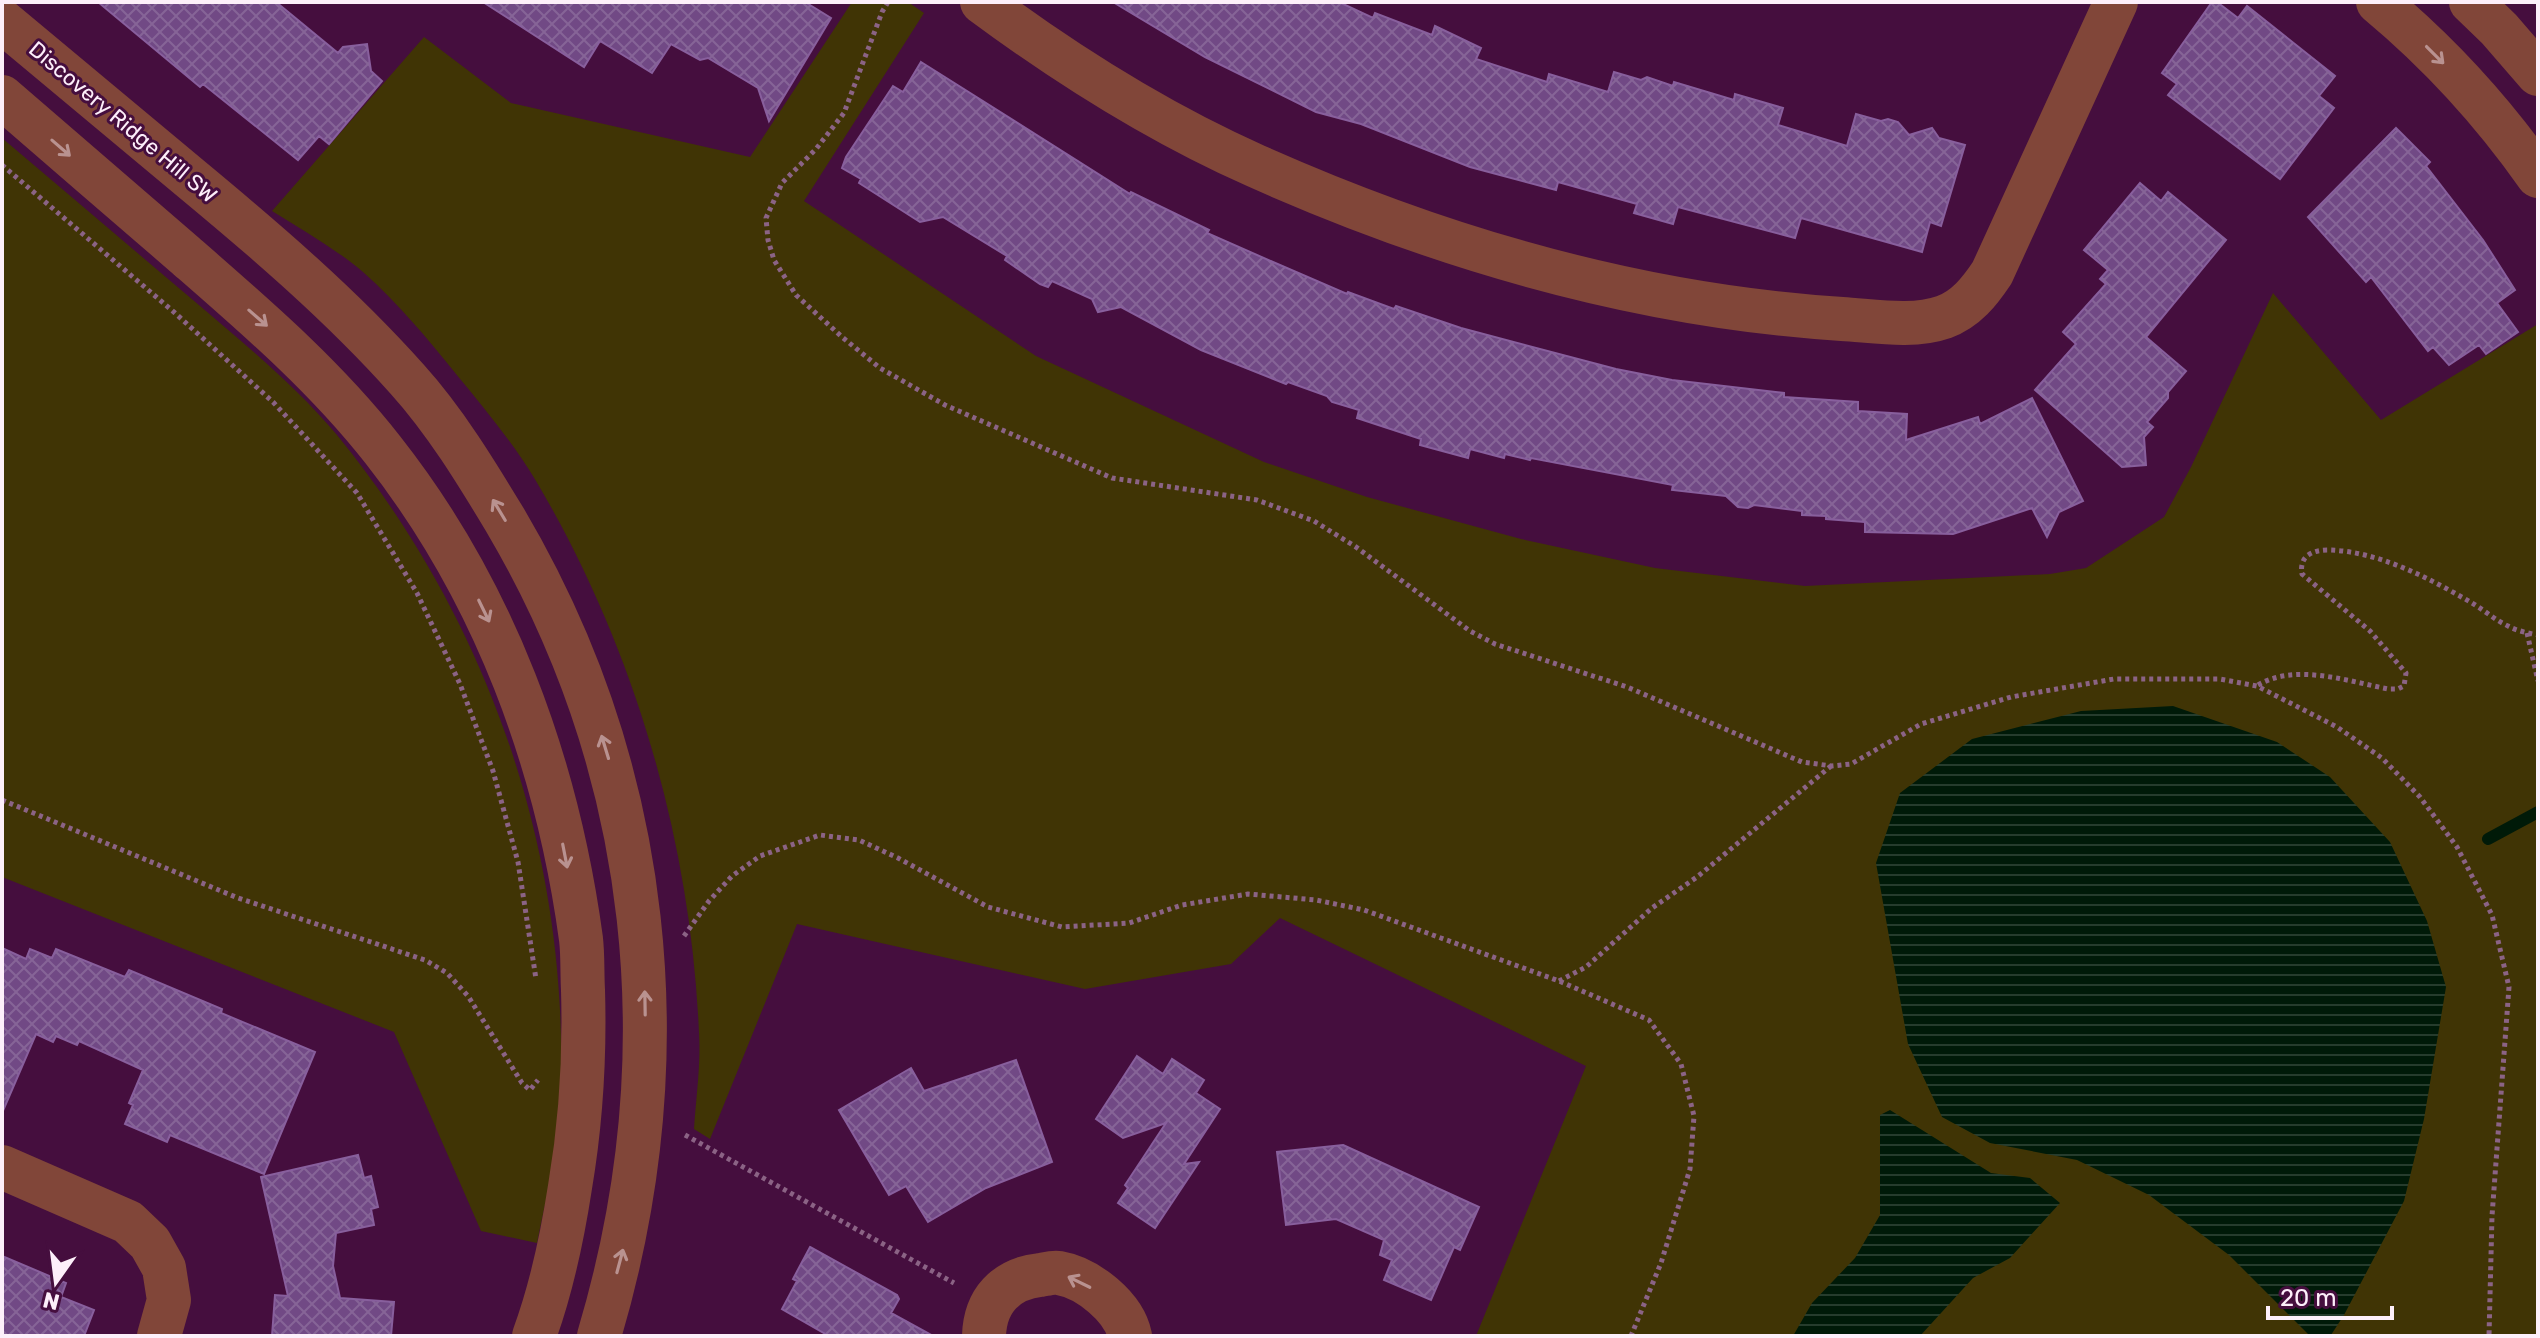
<svg xmlns="http://www.w3.org/2000/svg" width="2540" height="1338" viewBox="0 0 2540 1338" font-family="Rubik,sans-serif">
<style>
.green{fill:#403405}
.water{fill:url(#water-rules)}
.lines{fill:none;stroke-linecap:round;stroke-linejoin:round}
.stream{stroke:#001a08;stroke-width:12}
.building{fill:url(#building-cross-hatch);stroke:#885f9d;stroke-width:2}
.path{stroke:#8b6385;stroke-width:5;stroke-dasharray:4 4;stroke-linecap:butt}
.minor{stroke:#814639;stroke-width:44}
.oneway{stroke:#b99290}
.labels{text-anchor:middle;dominant-baseline:central;stroke-width:6;stroke-linejoin:round;paint-order:stroke}
.street-label{font-size:22px;fill:#fdeffa;stroke:#450e3e}
</style>
<defs>
<pattern id="water-rules" width="6" height="5" patternUnits="userSpaceOnUse" patternTransform="scale(2)"><rect width="6" height="5" fill="#001a08"/><path d="M0 2.5h6" fill="none" stroke="#263c2d"/></pattern>
<pattern id="building-cross-hatch" width="8" height="8" patternUnits="userSpaceOnUse" patternTransform="scale(2)"><rect width="8" height="8" fill="#714985"/><path d="M0 0l8 8M0 8l8-8" fill="none" stroke="#866497"/></pattern>
</defs>
<rect width="100%" height="100%" fill="#450e3e"/>
<!-- green -->
<path class="green" d="M852,2H908L924,13L804,201L1036,356L1264,462L1367,497L1521,539L1655,568L1805,586L2050,574L2086,568L2164,517L2191,467L2273,293L2381,420L2538,324V1336H1476L1586,1066L1280,918L1231,964L1085,989L797,924L710,1139L694,1129C696,1097 701,1064 699,1033C691,841 634,646 536,481C514,444 484,408 456,374C427,338 398,303 363,272C336,249 302,230 272,211L424,37L511,103L750,157Z
M2,138C66,192 129,246 193,300C242,342 295,385 337,435C494,627 573,866 560,1114C558,1156 545,1201 537,1243L481,1231L394,1032L2,877Z"/>
<!-- water -->
<path class="water" d="M2173,706L2277,742L2330,777L2390,842L2427,921L2446,987L2424,1119L2404,1201L2344,1315L2331,1335L2310,1336L2229,1255L2149,1195L2077,1160L1990,1143L1942,1117L1908,1044L1876,863L1900,793L1972,739L2081,711Z
M1890,1110L1991,1173L2030,1178L2060,1203L2010,1258L1973,1278L1920,1336H1793L1812,1303L1855,1258L1880,1215V1115Z"/>
<g class="lines">
<!-- stream -->
<path class="stream" d="M2488,839L2538,812"/>
</g>
<!-- building -->
<path class="building" d="M98,2H276L338,53L343,47L367,44L371,71L382,81L329,144L319,136L298,160L203,84L200,87Z
M483,2H805L831,18L769,121L758,88L708,58L700,60L671,44L652,73L600,41L584,67Z
M1113,2H1339L1373,18L1375,13L1432,35L1435,26L1481,48L1476,59L1547,82L1549,74L1608,92L1614,72L1641,80L1647,77L1673,86L1674,82L1734,100L1735,94L1783,108L1778,125L1847,146L1856,114L1881,121L1888,119L1898,122L1909,135L1932,128L1939,138L1965,145L1941,226L1930,222L1922,252L1801,218L1795,238L1678,207L1673,224L1634,213L1637,204L1558,182L1556,190L1470,167L1361,124L1316,112L1205,57Z
M2212,2H2217L2238,18L2247,6L2335,76L2319,96L2334,108L2280,179L2168,95L2177,84L2162,73Z
M921,62L1130,194L1131,192L1209,230L1207,233L1273,262L1347,294L1348,292L1394,309L1396,306L1461,328L1616,369L1672,380L1784,393V397L1858,402V411L1907,414L1906,440L1978,417L1980,424L2032,398L2083,501L2059,512L2047,537L2032,508L1953,534L1865,532V522L1826,519V516L1802,515V511L1754,505L1748,508L1738,507L1726,496L1672,490L1673,485L1531,458L1530,460L1505,454L1504,458L1470,449L1468,458L1420,445L1421,439L1357,418L1359,410L1332,402L1327,396L1288,382L1286,384L1201,350L1121,307L1098,312L1092,299L1052,281L1048,287L1040,284L1005,260L1007,256L943,217L920,222L859,183L861,179L842,168L846,157L893,86L903,92Z
M2396,128L2430,162L2426,166L2483,240L2515,290L2497,303L2518,332L2486,354L2479,345L2449,365L2433,347L2428,351L2371,277L2366,282L2308,217Z
M2140,183L2161,201L2168,192L2226,240L2146,337L2186,371L2168,392V398L2147,422L2153,427L2144,437L2146,465L2122,467L2035,390L2076,344L2063,332L2106,284L2100,279L2108,270L2084,250Z
M2,948L26,959L30,949L52,958L56,949L125,977L129,970L222,1009L221,1013L315,1052L264,1174L170,1135L167,1142L125,1124L133,1105L129,1103L143,1070L79,1041L77,1045L56,1036L53,1042L36,1034L2,1113Z
M1137,1056L1163,1074L1172,1059L1204,1080L1196,1093L1220,1109L1184,1164L1199,1162L1155,1228L1118,1203L1128,1188L1125,1185L1166,1123L1123,1138L1096,1119Z
M1016,1060L1052,1162L986,1188L928,1222L906,1186L889,1195L839,1110L911,1068L924,1091Z
M1343,1145L1479,1207L1460,1250L1454,1247L1431,1300L1384,1280L1392,1260L1380,1255L1384,1240L1336,1219L1286,1225L1277,1152Z
M358,1155L364,1178L371,1176L378,1207L371,1209L374,1225L336,1233L333,1266L340,1298L394,1302L391,1336H272L275,1295L288,1296L261,1177Z
M810,1247L897,1295L899,1299L891,1313L933,1336H829L782,1309L797,1281L793,1279Z
M2,1256L66,1283L61,1297L94,1310L84,1336H2Z"/>
<g class="lines">
<!-- path -->
<path class="path" d="M888,2L882,12L844,113L816,149L782,183L766,218L768,240L774,260L796,295L842,337L880,368L945,405L1112,478L1257,500L1314,521L1356,547L1470,631L1495,644L1627,687L1802,762L1832,766L1851,764L1921,724L2011,697L2114,679H2220L2257,686L2337,727L2382,758L2420,797L2457,847L2492,915L2509,987L2492,1216L2489,1336
M2,165L175,313L273,402L357,493L417,593L460,684L493,771L518,862L536,979
M2527,633L2538,681
M2258,685C2296,663 2347,681 2388,689H2398L2404,686L2406,673L2370,631L2302,574C2299,557 2311,550 2328,550C2378,551 2429,578 2472,603C2484,610 2495,620 2508,626C2517,631 2528,633 2538,635
M2,800L238,898L425,960L447,973L468,996L522,1083L530,1090L538,1080
M684,936L709,901L732,876L760,856L820,835L859,840L898,858L988,907L1062,927L1129,923L1182,905L1248,894L1316,900L1364,910L1559,981L1649,1020L1681,1064L1694,1116L1690,1169L1661,1263L1631,1336
M1559,981L1586,967L1652,908L1697,877L1831,766
M685,1135L954,1283"/>
<!-- minor -->
<path class="minor" d="M982,2C1067,65 1159,123 1256,166C1440,248 1640,306 1842,319C1875,321 1913,328 1944,317C1966,309 1980,291 1992,273L2116,2
M2378,2C2438,52 2493,112 2538,176
M2471,2L2499,29L2538,74
M2,21C64,73 126,125 189,177C265,240 341,305 407,379C445,421 476,472 505,520C653,771 682,1058 599,1336
M2,97C63,150 124,202 185,255C255,316 325,376 383,450C494,591 557,762 581,939C583,956 582,973 583,990C585,1057 581,1122 570,1187C562,1239 552,1287 534,1336
M2,1167L128,1222L150,1243L164,1268L169,1300L159,1336
M984,1336C985,1301 1005,1279 1040,1275C1046,1274 1053,1272 1059,1273C1088,1278 1124,1307 1130,1336"/>
</g>
<!-- one-way arrows -->
<defs><path id="oneway-shaft" d="M-6 0H5M1.5-3L5.5 0L1.5 3" fill="none" stroke-width="1.6" stroke-linecap="round" stroke-linejoin="round" transform="scale(2)"/></defs>
<g class="oneway">
<use href="#oneway-shaft" transform="translate(2435 55) rotate(45)"/>
<use href="#oneway-shaft" transform="translate(61 148) rotate(41)"/>
<use href="#oneway-shaft" transform="translate(258 318) rotate(41)"/>
<use href="#oneway-shaft" transform="translate(499 510) rotate(-121)"/>
<use href="#oneway-shaft" transform="translate(484 611) rotate(64)"/>
<use href="#oneway-shaft" transform="translate(605 747) rotate(-107)"/>
<use href="#oneway-shaft" transform="translate(565 856) rotate(79)"/>
<use href="#oneway-shaft" transform="translate(645 1003) rotate(-91)"/>
<use href="#oneway-shaft" transform="translate(620 1261) rotate(-75)"/>
<use href="#oneway-shaft" transform="translate(1079 1282) rotate(-154)"/>
</g>
<g class="labels">
<!-- street labels -->
<g class="street-label">
<text transform="translate(123 122) rotate(40)">Discovery Ridge Hill SW</text>
</g>
</g>
<!-- border -->
<rect width="2540" height="1338" fill="none" stroke="#fdeffa" stroke-width="8"/>
<!-- north arrow -->
<g transform="translate(56 1282) rotate(194)" stroke="#450e3e" stroke-width="6" paint-order="stroke">
<path d="M0-6L14 30L0 20L-14 30Z" fill="#fdeffa"/>
<text y="-12" font-size="22" font-weight="bold" text-anchor="middle" fill="#fdeffa">N</text>
</g>
<!-- scale -->
<path d="M2268 1306v12h124v-12" fill="none" stroke="#fdeffa" stroke-width="4"/>
<text x="2280" y="1306" font-size="24" fill="#fdeffa" stroke="#450e3e" stroke-width="6" paint-order="stroke">20 m</text>
</svg>
